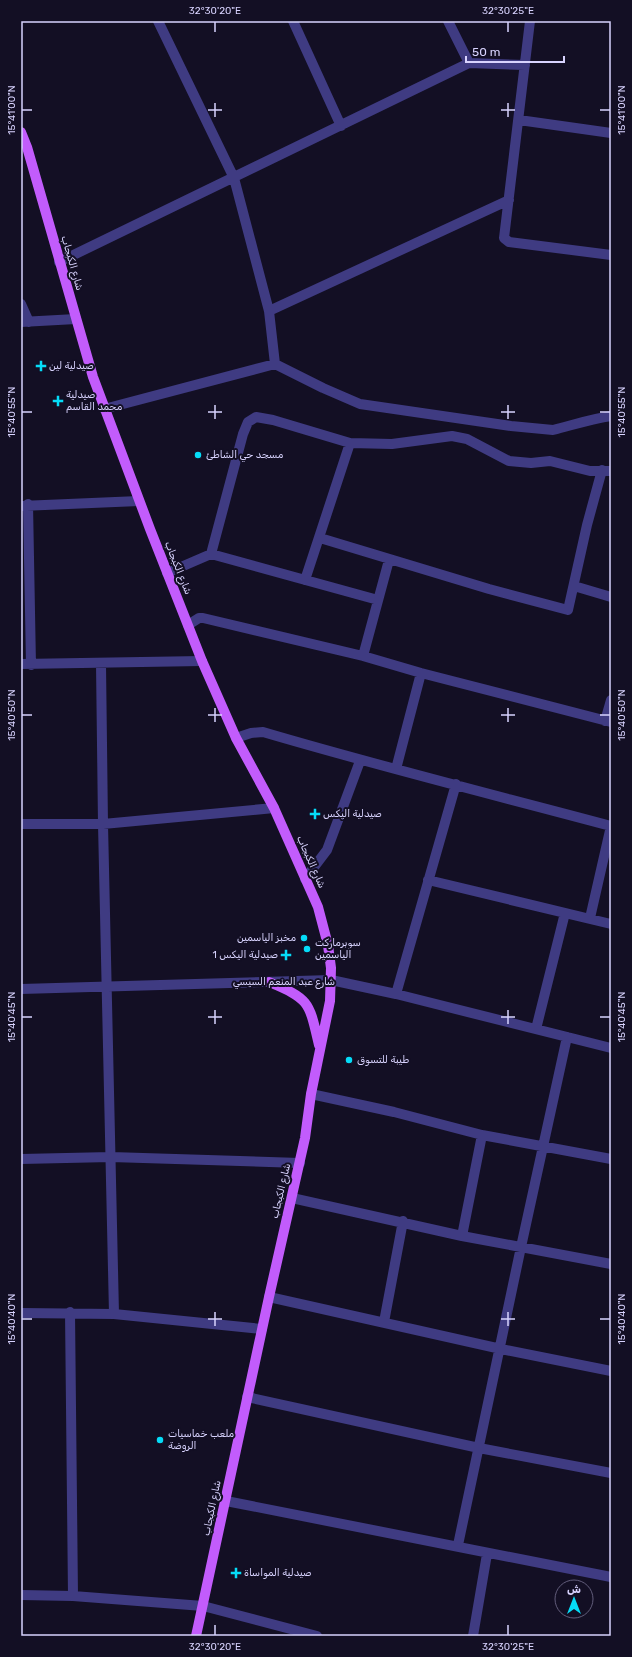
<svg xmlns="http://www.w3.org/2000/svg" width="632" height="1657" viewBox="0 0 632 1657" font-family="Rubik,'Noto Naskh Arabic',sans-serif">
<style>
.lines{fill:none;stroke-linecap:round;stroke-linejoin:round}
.minor{stroke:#3f3b82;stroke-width:10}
.major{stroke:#c25cfc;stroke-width:10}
.ticks{fill:none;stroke:#d8d3fe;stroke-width:1.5}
.poi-dot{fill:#05dcf8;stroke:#130f24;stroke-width:1.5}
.labels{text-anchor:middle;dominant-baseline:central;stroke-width:4;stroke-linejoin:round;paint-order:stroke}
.street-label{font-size:10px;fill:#d8d3fe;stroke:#130f24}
.poi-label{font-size:10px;fill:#d8d3fe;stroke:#130f24;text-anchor:start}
.neatline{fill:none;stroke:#d8d3fe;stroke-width:1.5}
.ticks-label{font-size:10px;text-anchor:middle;fill:#d8d3fe}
</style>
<rect width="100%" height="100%" fill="#130f24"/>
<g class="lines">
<!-- minor -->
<path class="minor" d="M158,21L234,178L269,311L275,364
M293,21L341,126
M448,21L469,63
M530,21L504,238L509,242L611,255
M519,120L611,133
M59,262L469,63L525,65
M21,304L29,322
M269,311L509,200
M21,322L76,319
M104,409L275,364L323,388L360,404L511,426L553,430C573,425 591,419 611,416
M28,504L31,665
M21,506L139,501
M320,538L489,589L568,610L587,525L602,470
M211,554L378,600
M167,573L211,554L243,434L248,422L256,417L273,420L350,443L392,444L452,436L467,439L509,461L531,463L550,461L590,471H611
M305,580L350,443
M574,586L611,597
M188,625L199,618H203L363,656L421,673L611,722
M363,656L389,560
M21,664L202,661
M101,664L103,824L114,1314
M605,721L611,700
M236,738L251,733L263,732C378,766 495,795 611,826
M396,769L421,673
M21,824H103L274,808
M305,879L327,850L360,761
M428,880L611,924
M590,918L611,826
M21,989L331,980L396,994L611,1048
M396,994L456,784
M536,1029L565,913
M311,1094L394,1112L482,1135L611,1159
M21,1159L111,1157L300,1163
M292,1198L462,1236L611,1264
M462,1236L482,1135
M269,1297L501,1349L611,1371
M70,1312L73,1596
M21,1313L114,1314L262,1329
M384,1322L403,1221
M247,1397L479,1448L611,1473
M226,1501L611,1577
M458,1545L521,1247L567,1037
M21,1595L73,1596L203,1606L317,1636
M473,1636L487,1554"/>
<!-- major -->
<path class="major" d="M21,132L27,147L93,377L150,529L202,661L236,738L274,808L318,907L328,945L331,968L330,1001L311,1094L305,1138L269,1297L196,1636
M269,982C310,999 309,1002 319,1045"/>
</g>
<!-- ticks -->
<path class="ticks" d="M215,22V32M508,22V32M215,103V117M508,103V117M22,110H32M208,110H222M501,110H515M600,110H610M215,405V419M508,405V419M22,412H32M208,412H222M501,412H515M600,412H610M215,708V722M508,708V722M22,715H32M208,715H222M501,715H515M600,715H610M215,1010V1024M508,1010V1024M22,1017H32M208,1017H222M501,1017H515M600,1017H610M215,1312V1326M508,1312V1326M22,1319H32M208,1319H222M501,1319H515M600,1319H610M215,1625V1635M508,1625V1635"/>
<!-- markers -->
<g class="poi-dot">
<path d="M39 360h4v4h4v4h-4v4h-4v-4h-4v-4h4z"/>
<path d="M56 395h4v4h4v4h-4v4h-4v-4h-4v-4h4z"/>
<circle cx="198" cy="455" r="4"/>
<path d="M313 808h4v4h4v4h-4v4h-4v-4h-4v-4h4z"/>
<circle cx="304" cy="938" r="4"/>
<circle cx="307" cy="949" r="4"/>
<path d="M284 949h4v4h4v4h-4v4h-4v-4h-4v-4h4z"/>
<circle cx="349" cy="1060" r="4"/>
<circle cx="160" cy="1440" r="4"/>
<path d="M234 1567h4v4h4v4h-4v4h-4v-4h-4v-4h4z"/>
</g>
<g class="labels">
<!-- street labels -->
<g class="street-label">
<text transform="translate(72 263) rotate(74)">شارع الكبجاب</text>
<text transform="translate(178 568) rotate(68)">شارع الكبجاب</text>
<text transform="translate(311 862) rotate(66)">شارع الكبجاب</text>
<text x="284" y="982">شارع عبد المنعم السيسي</text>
<text transform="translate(281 1191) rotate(-77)">شارع الكبجاب</text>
<text transform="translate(212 1508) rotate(-78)">شارع الكبجاب</text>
</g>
<!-- poi labels -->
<g class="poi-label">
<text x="49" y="366">صيدلية لين</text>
<text x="66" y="395">صيدلية<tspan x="66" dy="12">محمد القاسم</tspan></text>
<text x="206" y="455">مسجد حي الشاطئ</text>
<text x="323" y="814">صيدلية اليكس</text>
<text x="296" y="938" text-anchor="end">مخبز الياسمين</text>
<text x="315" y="943">سوبرماركت<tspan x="315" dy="12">الياسمين</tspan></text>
<text x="278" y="955" text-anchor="end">صيدلية اليكس 1</text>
<text x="357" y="1060">طيبة للتسوق</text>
<text x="168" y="1434">ملعب خماسيات<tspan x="168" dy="12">الروضة</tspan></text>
<text x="244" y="1573">صيدلية المواساة</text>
</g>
</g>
<!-- border -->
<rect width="632" height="1657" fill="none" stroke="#130f24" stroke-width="44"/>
<!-- north arrow -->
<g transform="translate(574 1599)"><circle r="19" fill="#130f24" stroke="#625d7b"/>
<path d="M0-3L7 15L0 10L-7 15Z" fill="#05dcf8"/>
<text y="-6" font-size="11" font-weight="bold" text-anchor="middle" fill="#d8d3fe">ش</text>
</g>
<!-- scale -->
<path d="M466 56v6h98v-6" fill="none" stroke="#d8d3fe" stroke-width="2"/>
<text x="472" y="56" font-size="12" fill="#d8d3fe" stroke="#130f24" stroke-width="3" paint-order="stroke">50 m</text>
<rect x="22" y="22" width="588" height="1613" class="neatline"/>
<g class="ticks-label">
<text x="215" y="14">32°30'20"E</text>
<text x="508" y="14">32°30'25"E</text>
<text transform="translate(11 110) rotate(-90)" y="4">15°41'00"N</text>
<text transform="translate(621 110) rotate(-90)" y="4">15°41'00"N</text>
<text transform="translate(11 412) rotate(-90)" y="4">15°40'55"N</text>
<text transform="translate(621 412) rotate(-90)" y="4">15°40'55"N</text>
<text transform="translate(11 715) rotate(-90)" y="4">15°40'50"N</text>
<text transform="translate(621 715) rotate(-90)" y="4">15°40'50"N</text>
<text transform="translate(11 1017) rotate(-90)" y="4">15°40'45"N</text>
<text transform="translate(621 1017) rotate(-90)" y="4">15°40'45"N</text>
<text transform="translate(11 1319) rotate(-90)" y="4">15°40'40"N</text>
<text transform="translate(621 1319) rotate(-90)" y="4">15°40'40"N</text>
<text x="215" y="1650">32°30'20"E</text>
<text x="508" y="1650">32°30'25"E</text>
</g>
</svg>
